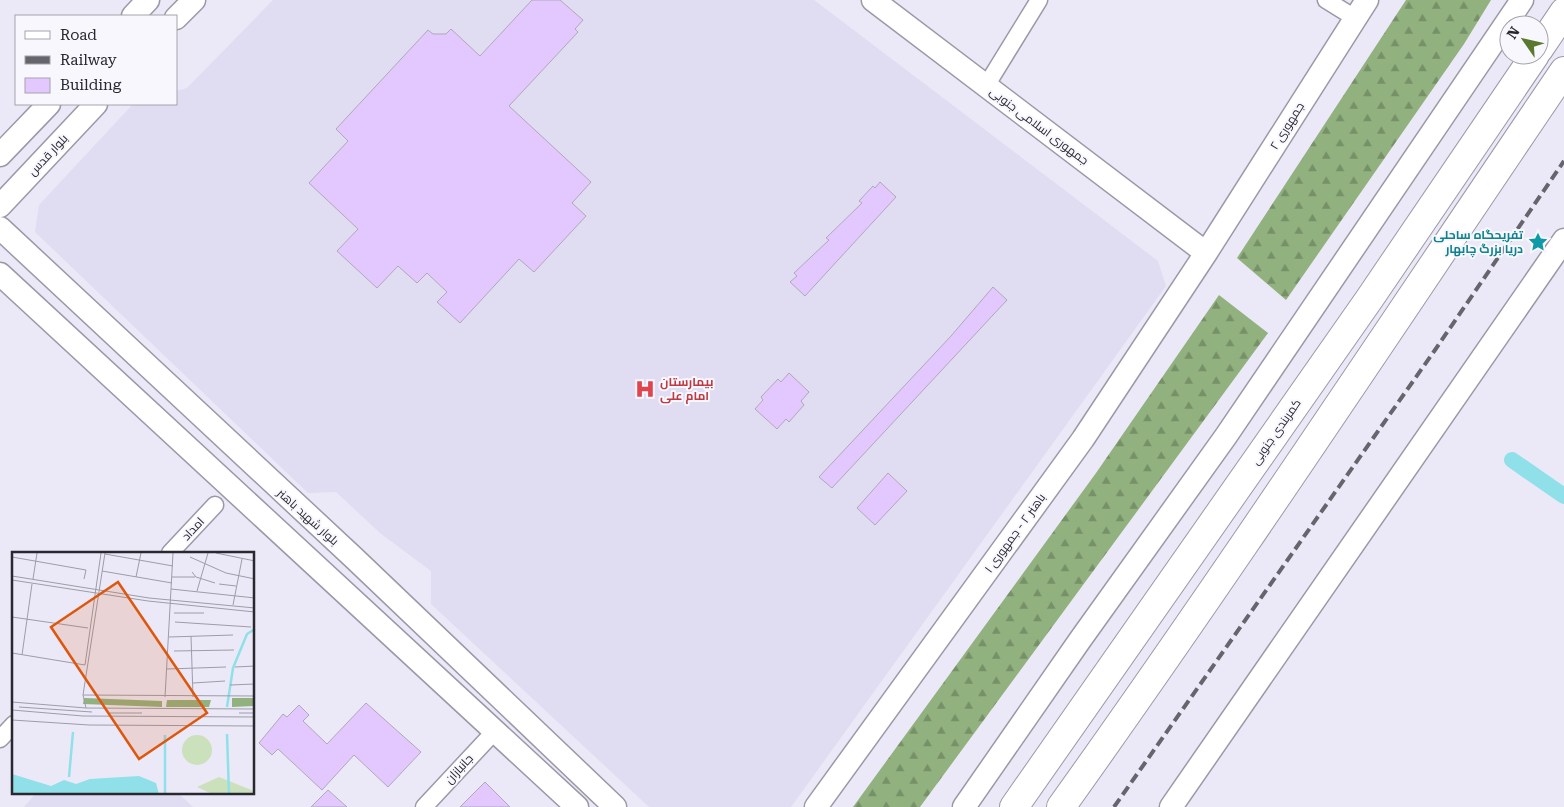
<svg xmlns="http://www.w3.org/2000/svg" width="1564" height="807" viewBox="0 0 1564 807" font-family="'Roboto Serif',Cairo,serif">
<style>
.built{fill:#e0dcf1}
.forest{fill:url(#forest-firs)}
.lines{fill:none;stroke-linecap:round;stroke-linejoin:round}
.canal{stroke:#8fe0e8;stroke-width:16}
.building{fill:#e2c8ff;stroke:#aea9b5}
.street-casing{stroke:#9c99a6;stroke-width:19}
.secondary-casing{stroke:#9c99a6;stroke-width:25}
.highway-casing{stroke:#9c99a6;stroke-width:30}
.street{stroke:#fff;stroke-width:16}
.secondary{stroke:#fff;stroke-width:22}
.highway{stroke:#fff;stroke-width:28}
.rail{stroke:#66656d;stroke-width:4;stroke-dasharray:10 5;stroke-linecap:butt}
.labels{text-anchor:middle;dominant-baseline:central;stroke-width:4;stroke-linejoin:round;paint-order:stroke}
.street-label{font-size:12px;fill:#29282e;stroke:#f8f7fd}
.culture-label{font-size:12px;font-weight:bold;fill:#0d838f;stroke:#f8f7fd;text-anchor:end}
.health-label{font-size:12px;font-weight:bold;fill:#be3a42;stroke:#f8f7fd;text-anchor:start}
.inset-river{fill:none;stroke:#8fe0e8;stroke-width:2.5}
.inset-road{fill:none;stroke:#9d9ca7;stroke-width:1}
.view{fill:#de570e;fill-opacity:0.15;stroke:#de570e;stroke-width:2.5}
.inset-edge{fill:none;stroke:#29282e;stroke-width:2.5}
</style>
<defs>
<pattern id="forest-firs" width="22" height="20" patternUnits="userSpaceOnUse" patternTransform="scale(1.25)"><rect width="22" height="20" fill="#91b17e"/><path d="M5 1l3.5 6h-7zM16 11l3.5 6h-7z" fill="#769068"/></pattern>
</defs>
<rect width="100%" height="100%" fill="#ebe9f7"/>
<!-- built -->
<path class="built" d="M273,0H814L1158,261L1166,286L791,807H649L431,604V571L380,533L336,492L308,493L35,232L39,205L133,104H176V91L187,88Z
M36,793H178L193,807H24Z"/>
<!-- forest -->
<path class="forest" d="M1406,0H1491L1464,44L1286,300L1237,258Z
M1219,295L1268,333L920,807H853L1096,473Z"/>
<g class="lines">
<!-- canal -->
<path class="canal" d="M1512,460L1564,496"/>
</g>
<!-- building -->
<path class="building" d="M532,0H560L583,20L575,29L578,32L509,106L591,182L572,203L586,216L534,272L519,259L460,323L437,302L447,292L427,273L417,283L398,266L377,288L337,251L358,229L309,183L348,141L336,129L428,30L433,34H446L451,29L480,56Z
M880,182L896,197L805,296L790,282L797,276L794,273L829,240L826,238L862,203L859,201L873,186L875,188Z
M993,287L1007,300L832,488L819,477L951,336Z
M789,373L809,392L801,401L804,405L789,422L786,419L777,429L755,409L763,400L761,397L778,379L781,382Z
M888,473L907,491L875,525L857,508Z
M366,703L421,752L388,787L354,755L322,790L278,749L272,755L259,743L283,714L287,717L299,705L309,715L303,721L327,744Z
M485,782L510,807H460Z
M328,790L347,807H311Z"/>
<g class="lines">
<defs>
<path id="street" d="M1326,0L1355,18
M986,86L1039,0
M170,553L215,505
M0,739L14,724
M424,807L494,732"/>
<path id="secondary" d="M873,0L1206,253
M133,16L148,0
M176,18L194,0
M0,155L49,104
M0,206L96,104
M0,228L354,558L615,807
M0,274L577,807
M816,807L1083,439L1206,253L1367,0
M964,807L1080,640L1226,436L1522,0
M1171,807L1564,240"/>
<path id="highway" d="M1539,49L1564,12
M1014,807L1370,298L1535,55
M1061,807C1234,565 1397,317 1564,71"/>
</defs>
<!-- street casing -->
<use href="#street" class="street-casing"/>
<!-- secondary casing -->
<use href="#secondary" class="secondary-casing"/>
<!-- highway casing -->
<use href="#highway" class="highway-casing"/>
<!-- street -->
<use href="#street" class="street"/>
<!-- secondary -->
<use href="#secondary" class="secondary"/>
<!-- highway -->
<use href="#highway" class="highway"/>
<!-- rail -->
<path class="rail" d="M1114,807L1435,350L1564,161"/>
</g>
<!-- icons -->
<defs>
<symbol id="sight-bare" viewBox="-9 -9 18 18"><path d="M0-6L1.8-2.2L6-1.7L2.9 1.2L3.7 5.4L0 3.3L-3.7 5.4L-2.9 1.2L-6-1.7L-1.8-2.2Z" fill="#0f9aa8" stroke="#f8f7fd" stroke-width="2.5" paint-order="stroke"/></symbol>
<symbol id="hospital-bare" viewBox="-9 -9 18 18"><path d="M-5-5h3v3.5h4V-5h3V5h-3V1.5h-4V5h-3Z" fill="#e0444e" stroke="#f8f7fd" stroke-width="2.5" paint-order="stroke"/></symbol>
</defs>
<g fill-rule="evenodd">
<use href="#sight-bare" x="1524" y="228" width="28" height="28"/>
<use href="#hospital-bare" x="631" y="375" width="28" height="28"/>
</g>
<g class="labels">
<!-- street labels -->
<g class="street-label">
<text transform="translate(1039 126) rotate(37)">جمهوری اسلامی جنوبی</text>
<text transform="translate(1287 126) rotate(-58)">جمهوری ۲</text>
<text transform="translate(48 155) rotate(-47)">بلوار قدس</text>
<text transform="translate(1276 432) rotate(-55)">کمربندی جنوبی</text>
<text transform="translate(308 517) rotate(42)">بلوار شهید باهنر</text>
<text transform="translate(193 529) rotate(-47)">امداد</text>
<text transform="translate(1015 533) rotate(-54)">باهنر ۲ - جمهوری ۱</text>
<text transform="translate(459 769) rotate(-47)">جانبازان</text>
</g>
<!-- culture labels -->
<g class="culture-label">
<text x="1523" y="235">تفریحگاه ساحلی<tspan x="1523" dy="14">دریا بزرگ چابهار</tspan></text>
</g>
<!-- health labels -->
<g class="health-label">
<text x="660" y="382">بیمارستان<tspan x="660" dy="14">امام علی</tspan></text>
</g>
</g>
<!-- overview -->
<g transform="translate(12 552)">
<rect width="242" height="242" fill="#ebe9f7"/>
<path d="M170 198a15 15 0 1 1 30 0a15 15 0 1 1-30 0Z" fill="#cae1bc"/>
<path d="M72,146L150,149V155L71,152ZM220,146H242V154L220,155ZM155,148H199L197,155H154Z" fill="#91b17e"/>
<path d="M207,225L242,239V242L198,241L185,235Z" fill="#cae1bc"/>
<path d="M0,222L39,234L52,228L64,232L78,227L127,224L144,231L147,242H0Z" fill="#8fe0e8"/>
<path class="inset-river" d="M215,155L221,116L235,82L243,77M215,182L217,242M57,225L61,180M153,242V183"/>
<path class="inset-road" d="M204,1L243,9M93,2L161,14M0,5L74,18L72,27M178,5L214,21L243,27M90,19L160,31M180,20L184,25L203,31M0,24L137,46L243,56M124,25L129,1M160,25H183M21,27L25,1M0,28L136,49L243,60M207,32L224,34M159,37L243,46M185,39L196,1M221,53L230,7M162,61H192M0,65L76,76M163,70L239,75M179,84L181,145M157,85L221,83M162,99L222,98M0,101L73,113M10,103L20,32M73,113L89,1M223,115L243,114M155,117L214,115M181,131L213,129M218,133L243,132M71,143L243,144M153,145L161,1M0,150L74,156L243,157M7,155L80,160M74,156L71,143L93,1M0,158L71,164L243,165M97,161H130M227,161H243M0,168L77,173L243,174"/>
<path class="view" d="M106,30L195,161L127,207L39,75Z"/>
<rect width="242" height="242" class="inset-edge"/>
</g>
<!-- legend -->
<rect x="15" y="15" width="162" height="90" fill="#f8f7fd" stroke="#a5a4aa"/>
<rect x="25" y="31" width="25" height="8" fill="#ffffff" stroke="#a5a4aa"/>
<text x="60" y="40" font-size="15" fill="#29282e">Road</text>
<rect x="25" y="56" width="25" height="8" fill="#66656d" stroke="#a5a4aa"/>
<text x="60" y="65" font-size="15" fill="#29282e">Railway</text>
<rect x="25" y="78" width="25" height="15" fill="#e2c8ff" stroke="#a5a4aa"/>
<text x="60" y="90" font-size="15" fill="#29282e">Building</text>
<!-- north arrow -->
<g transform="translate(1524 40) rotate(304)"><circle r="24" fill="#f8f7fd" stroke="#a5a4aa"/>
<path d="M0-4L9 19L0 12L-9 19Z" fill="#5a792e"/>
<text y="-8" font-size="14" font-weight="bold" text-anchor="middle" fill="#29282e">N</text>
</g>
</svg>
